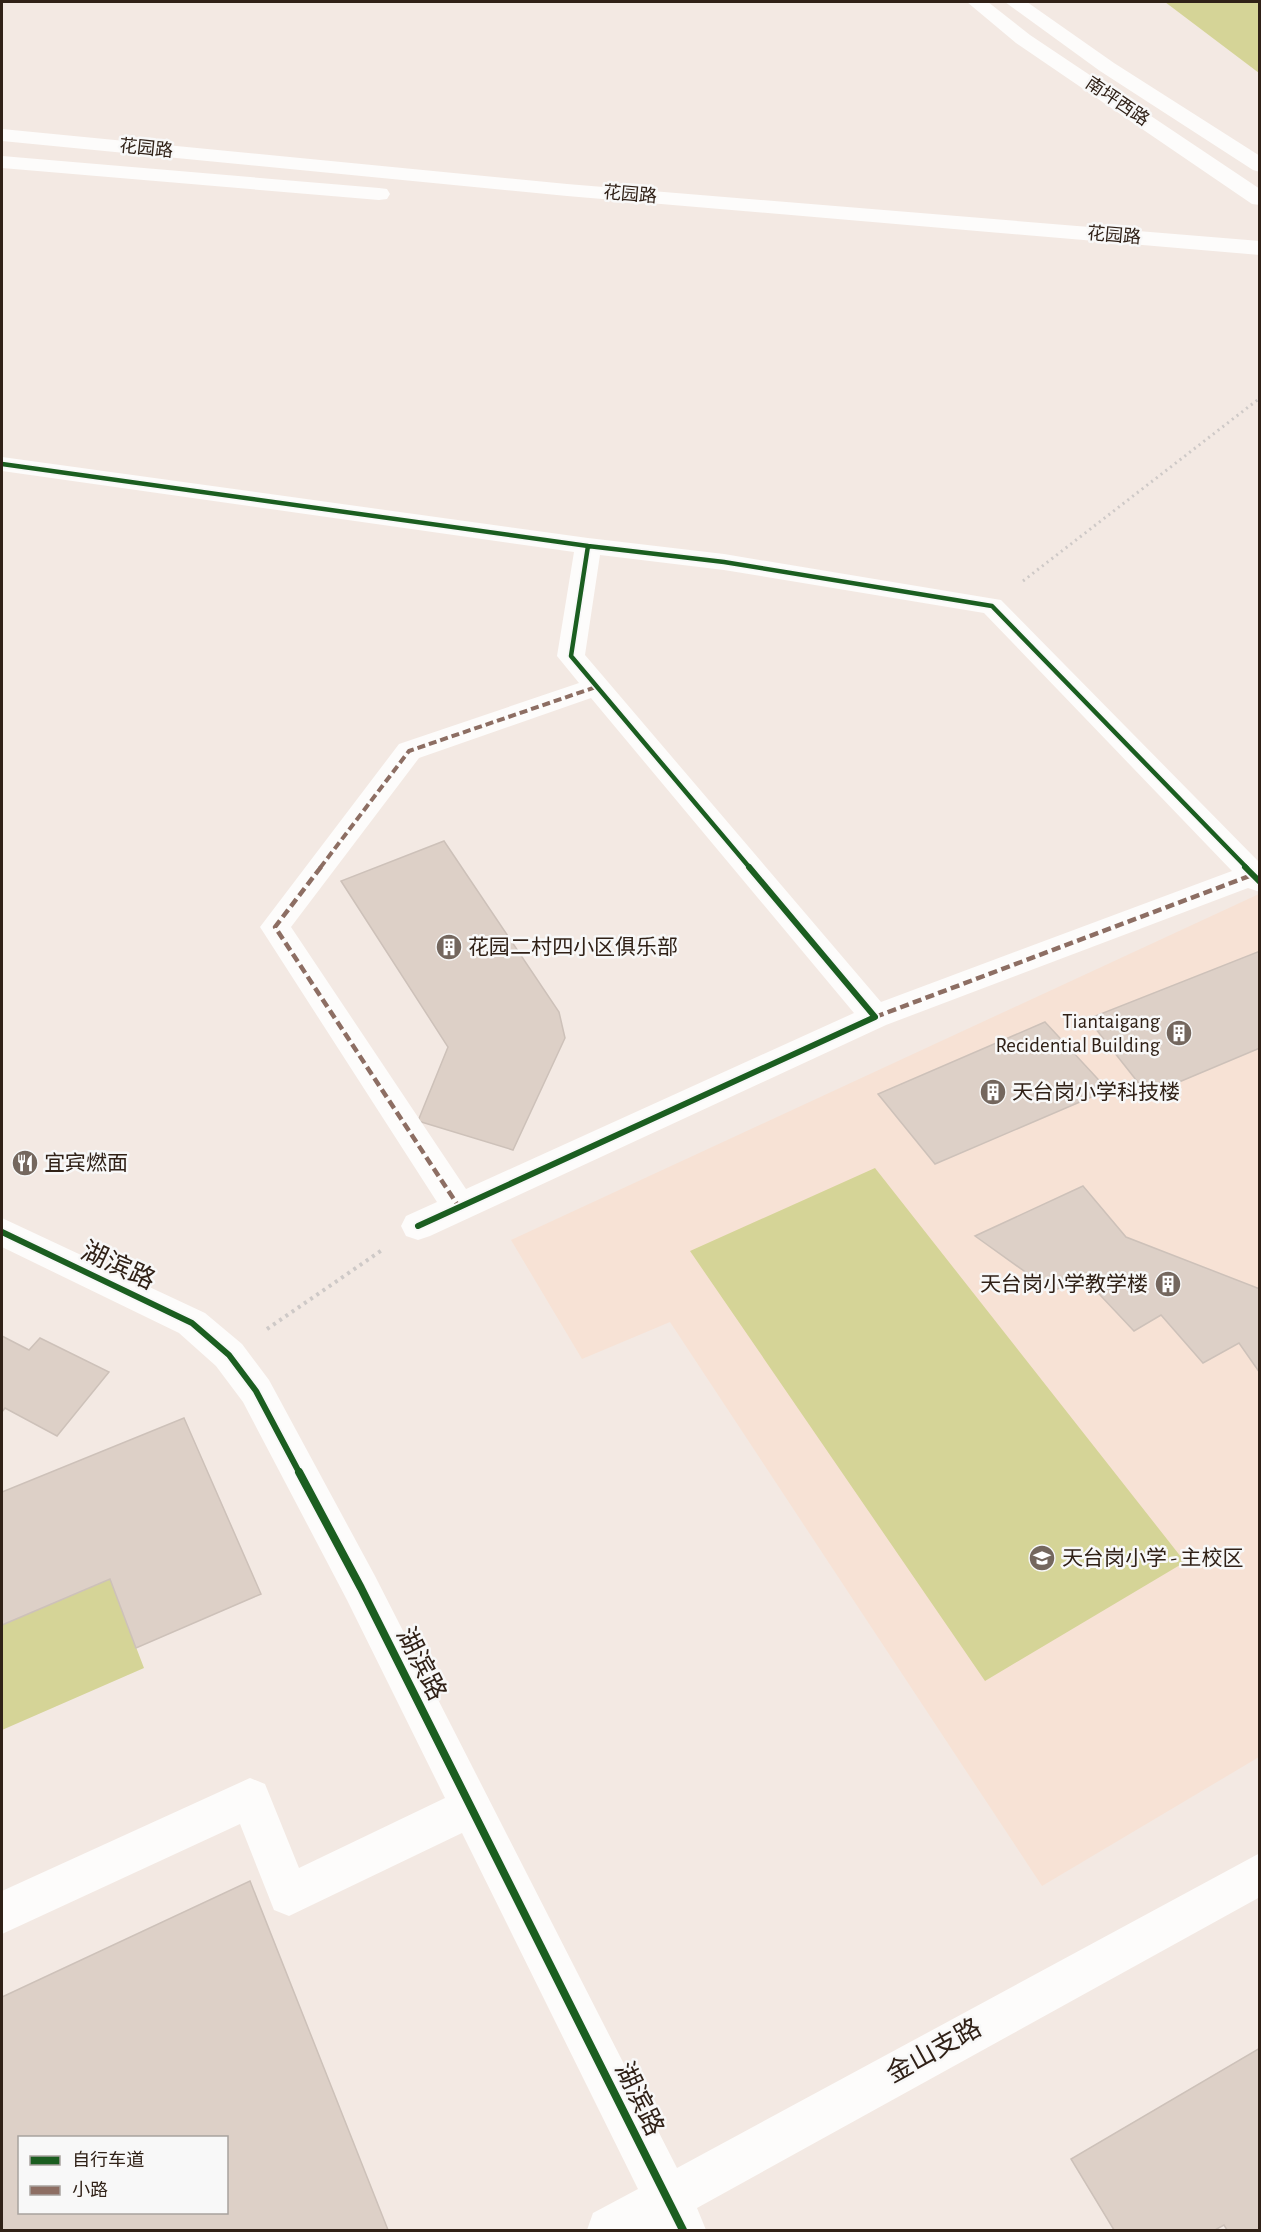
<svg xmlns="http://www.w3.org/2000/svg" width="1261" height="2232" viewBox="0 0 1261 2232" font-family="'Alegreya Sans','Noto Sans SC',sans-serif">
<style>
.built{fill:#f7e2d5}
.green{fill:#d5d497}
.building{fill:#ddd0c7;stroke:#cdc1b9;stroke-width:1.5;fill-rule:evenodd}
.lines{fill:none;stroke-linecap:round;stroke-linejoin:round}
.path-far1{stroke:#cec9c7;stroke-width:3;stroke-dasharray:2 4;stroke-linecap:butt}
.path{stroke:#cec9c7;stroke-width:4;stroke-dasharray:3 4.5;stroke-linecap:butt}
.street{fill:#fdfcfb;fill-rule:evenodd}
.secondary{fill:#fdfcfb;fill-rule:evenodd}
.primary{fill:#fdfcfb;fill-rule:evenodd}
.quiet-far1{stroke:#8d6e63;stroke-width:4;stroke-dasharray:8 4;stroke-linecap:butt}
.quiet{stroke:#8d6e63;stroke-width:4.5;stroke-dasharray:9 4.5;stroke-linecap:butt}
.cycleway-far2-casing{stroke:#f8f8f8;stroke-width:8}
.cycleway-far1-casing{stroke:#f8f8f8;stroke-width:10}
.cycleway-casing{stroke:#f8f8f8;stroke-width:11}
.cycleway-far2{stroke:#1b5e20;stroke-width:4.5}
.cycleway-far1{stroke:#1b5e20;stroke-width:6}
.cycleway{stroke:#1b5e20;stroke-width:8}
.labels{text-anchor:middle;dominant-baseline:central;stroke-width:5;stroke-linejoin:round;paint-order:stroke}
.far-street-label{font-size:18px;fill:#302117;stroke:#f8f8f8}
.poi-label{font-size:21px;fill:#302117;stroke:#f8f8f8;text-anchor:start}
.near-street-label{font-size:26px;fill:#302117;stroke:#f8f8f8}
</style>
<rect width="100%" height="100%" fill="#f3e9e3"/>
<!-- built -->
<path class="built" d="M1259,894V1757L1042,1886L670,1322L582,1359L511,1240Z"/>
<!-- green -->
<path class="green" d="M1165,2H1259V73Z
M875,1168L1185,1562L985,1681L690,1251Z
M110,1579L144,1668L2,1730V1625Z"/>
<!-- building -->
<path class="building" d="M444,841L559,1012L565,1038L513,1150L418,1121L448,1047L341,881Z
M1260,951V1048L1148,1095L1088,1019Z
M1045,1022L1108,1090L935,1164L878,1094Z
M1083,1186L1126,1237L1260,1289V1373L1239,1343L1203,1363L1161,1315L1134,1331L1085,1279L1052,1291L975,1236Z
M2,1336L29,1350L40,1338L109,1372L57,1436L5,1408L2,1412Z
M184,1418L261,1594L136,1648L110,1579L2,1625V1492Z
M250,1881L388,2230H2V1997ZM20,2138H226V2212H20Z
M1260,2048V2230H1227L1224,2225L1215,2230H1114L1071,2159Z"/>
<g class="lines">
<!-- path-far1 -->
<path class="path-far1" d="M1023,581L1260,398"/>
<!-- path -->
<path class="path" d="M267,1329L382,1250"/>
<!-- street -->
<path class="street" d="M2,457L588,538L724,554L1001,600L1260,863V892L1248,888L886,1025L430,1236L418,1240L406,1236L401,1226L406,1216L437,1202L260,927L399,744L579,683L557,656L574,552L2,471ZM600,555L724,570L984,613L1232,871L881,1002L585,655ZM591,698L854,1013L466,1189L291,927L419,758Z
M2,1218L205,1313L242,1344L269,1380L375,1576L677,2168L1260,1853V1897L697,2208L706,2230H587L593,2213L638,2189L462,1833L289,1916L274,1910L240,1824L2,1934V1891L250,1778L265,1784L299,1868L445,1798L347,1600L243,1402L216,1366L179,1333L2,1247Z"/>
<!-- secondary -->
<path class="secondary" d="M967,2H988L1030,35L1260,189V205L1252,204L1016,43Z
M1005,2H1027L1114,63L1260,156V172L1253,170L1100,71Z"/>
<!-- primary -->
<path class="primary" d="M2,129L567,184L1260,241V255L567,196L2,141Z
M2,156L379,188L387,189L390,194L387,199L379,200L2,168Z"/>
<!-- quiet-far1 -->
<path class="quiet-far1" d="M320,868L409,751L596,687"/>
<!-- quiet -->
<path class="quiet" d="M321,867L275,927L459,1207
M875,1017L1252,875"/>
<defs>
<path id="cycleway-far2" d="M2,464L588,546L724,562L992,606L1247,868
M588,546L571,656L750,868"/>
<path id="cycleway-far1" d="M1245,867L1260,882
M418,1226L875,1017L749,867
M2,1232L192,1323L229,1355L256,1391L300,1474"/>
<path id="cycleway" d="M299,1472L361,1588L683,2230"/>
</defs>
<!-- cycleway-far2 casing -->
<use href="#cycleway-far2" class="cycleway-far2-casing"/>
<!-- cycleway-far1 casing -->
<use href="#cycleway-far1" class="cycleway-far1-casing"/>
<!-- cycleway casing -->
<use href="#cycleway" class="cycleway-casing"/>
<!-- cycleway-far2 -->
<use href="#cycleway-far2" class="cycleway-far2"/>
<!-- cycleway-far1 -->
<use href="#cycleway-far1" class="cycleway-far1"/>
<!-- cycleway -->
<use href="#cycleway" class="cycleway"/>
</g>
<!-- icons -->
<defs>
<symbol id="building-disc" viewBox="-11 -11 22 22"><circle r="9.5" fill="#74675e" stroke="#f8f8f8"/><path d="M-4-6H4V6H1V3H-1V6H-4ZM-2.5-4.3h1.7v1.8h-1.7ZM.8-4.3h1.7v1.8H.8ZM-2.5-1h1.7V.8h-1.7ZM.8-1h1.7V.8H.8Z" fill="#fff"/></symbol>
<symbol id="restaurant-disc" viewBox="-11 -11 22 22"><circle r="9.5" fill="#74675e" stroke="#f8f8f8"/><path d="M-5-6h1v4h1v-4h1v4h1v-4h1v5L-1.5 .5V6h-2V.5L-5-1ZM5-6V6H3V1.5H1.5Q1.5-4 5-6Z" fill="#fff"/></symbol>
<symbol id="school-disc" viewBox="-11 -11 22 22"><circle r="9.5" fill="#74675e" stroke="#f8f8f8"/><path d="M0-5L7-2L0 1L-7-2ZM-4 1L0 2.5L4 1V4Q0 6-4 4Z" fill="#fff"/></symbol>
</defs>
<g fill-rule="evenodd">
<use href="#building-disc" x="434" y="932" width="30" height="30"/>
<use href="#building-disc" x="1164" y="1018" width="30" height="30"/>
<use href="#building-disc" x="978" y="1077" width="30" height="30"/>
<use href="#restaurant-disc" x="10" y="1148" width="30" height="30"/>
<use href="#building-disc" x="1153" y="1269" width="30" height="30"/>
<use href="#school-disc" x="1027" y="1543" width="30" height="30"/>
</g>
<g class="labels">
<!-- far-street labels -->
<g class="far-street-label">
<text transform="translate(1117 102) rotate(34)">南坪西路</text>
<text transform="translate(146 149) rotate(6)">花园路</text>
<text transform="translate(630 195) rotate(5)">花园路</text>
<text transform="translate(1114 236) rotate(5)">花园路</text>
</g>
<!-- poi labels -->
<g class="poi-label">
<text x="468" y="947">花园二村四小区俱乐部</text>
<text x="1160" y="1021" text-anchor="end">Tiantaigang<tspan x="1160" dy="24">Recidential Building</tspan></text>
<text x="1012" y="1092">天台岗小学科技楼</text>
<text x="44" y="1163">宜宾燃面</text>
<text x="1148" y="1284" text-anchor="end">天台岗小学教学楼</text>
<text x="1062" y="1558">天台岗小学 - 主校区</text>
</g>
<!-- near-street labels -->
<g class="near-street-label">
<text transform="translate(118 1266) rotate(25)">湖滨路</text>
<text transform="translate(421 1664) rotate(63)">湖滨路</text>
<text transform="translate(934 2051) rotate(-29)">金山支路</text>
<text transform="translate(639 2099) rotate(64)">湖滨路</text>
</g>
</g>
<!-- border -->
<rect width="1261" height="2232" fill="none" stroke="#302117" stroke-width="6"/>
<!-- legend -->
<rect x="18" y="2136" width="210" height="78" fill="#f8f8f8" stroke="#a8a29e" stroke-width="1.5"/>
<rect x="30" y="2156" width="30" height="9" fill="#1b5e20" stroke="#a8a29e" stroke-width="1.5"/>
<text x="72" y="2166" font-size="18" fill="#302117">自行车道</text>
<rect x="30" y="2186" width="30" height="9" fill="#8d6e63" stroke="#a8a29e" stroke-width="1.5"/>
<text x="72" y="2196" font-size="18" fill="#302117">小路</text>
</svg>
